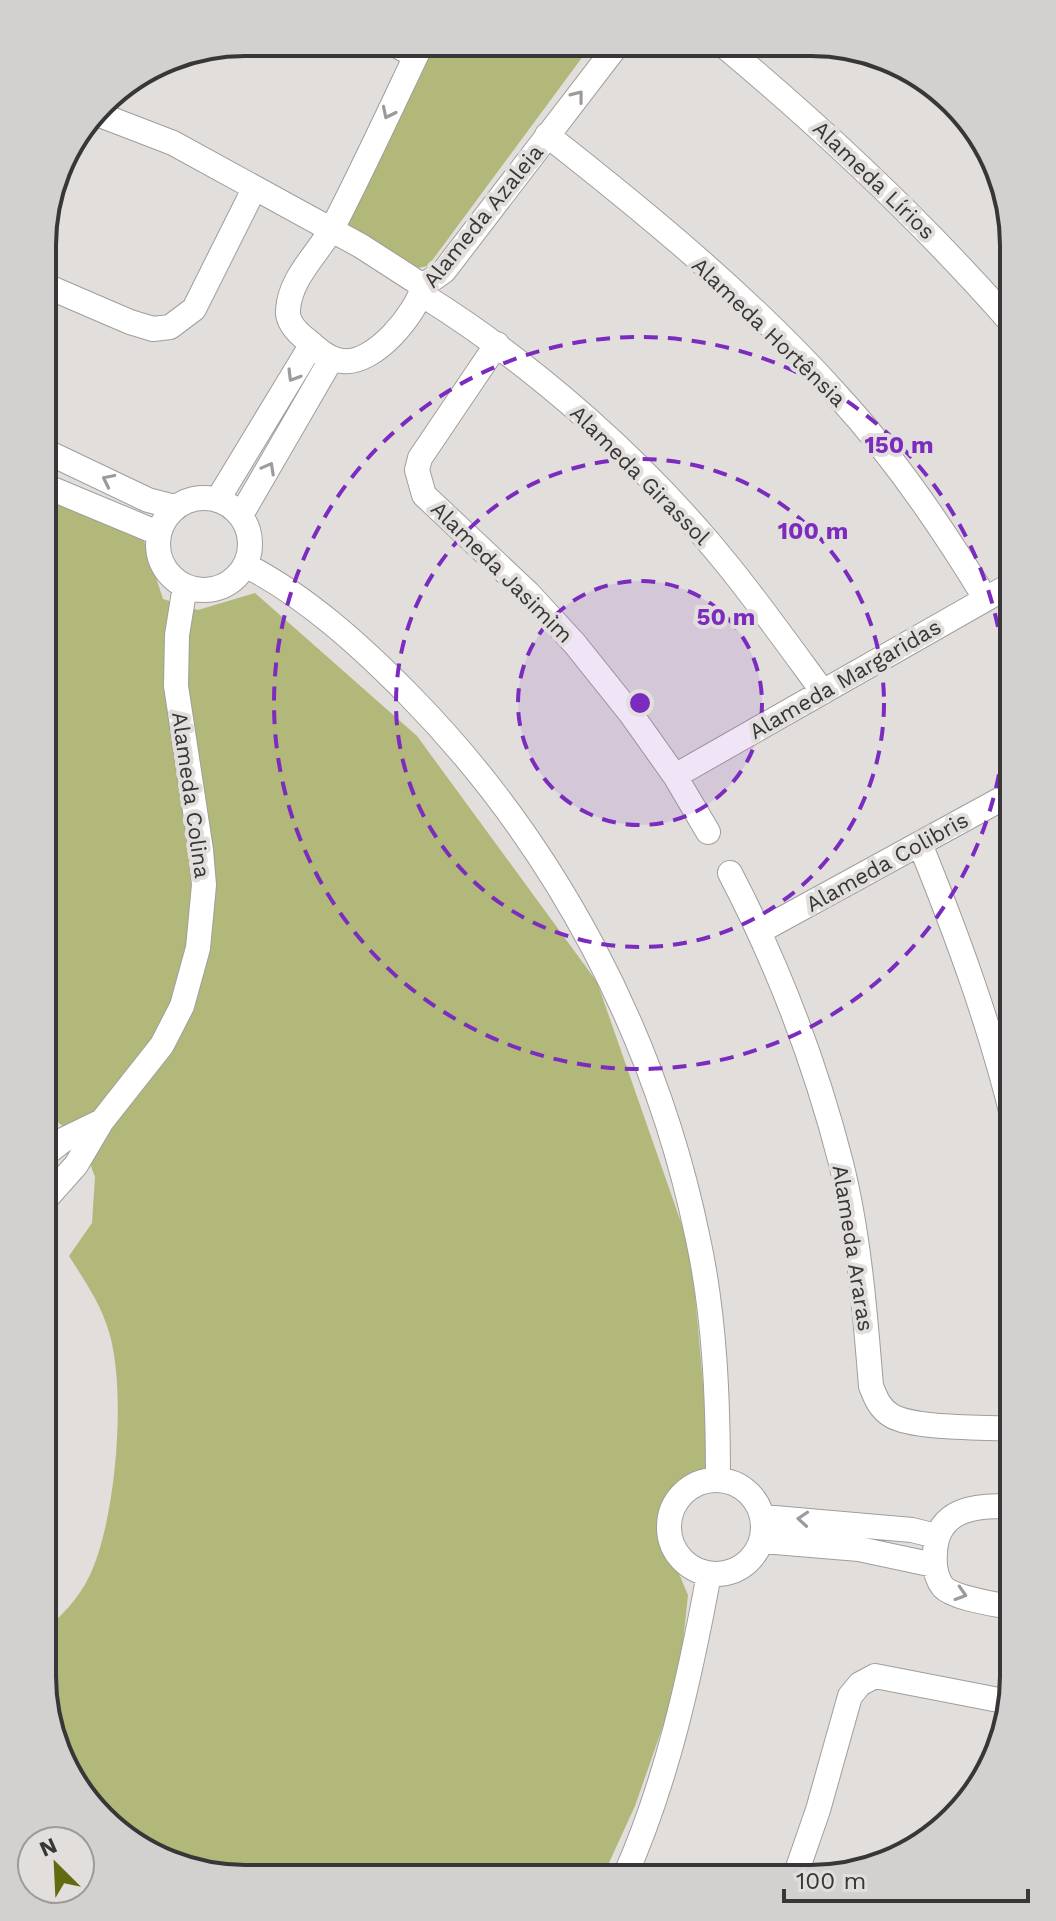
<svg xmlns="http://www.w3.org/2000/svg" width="1056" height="1921" viewBox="0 0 1056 1921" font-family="'Work Sans',sans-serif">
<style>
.green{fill:#b1b87a}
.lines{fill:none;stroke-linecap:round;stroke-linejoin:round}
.minor-casing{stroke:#a09e9c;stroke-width:26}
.minor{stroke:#fff;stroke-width:24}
.oneway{stroke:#9c9a9a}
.ring{fill:none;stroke:#7b2cbf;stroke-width:4;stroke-dasharray:14 10}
.labels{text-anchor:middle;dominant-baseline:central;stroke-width:8;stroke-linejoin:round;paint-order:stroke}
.street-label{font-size:22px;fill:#383636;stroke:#e1dedc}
.rim{fill:none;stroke:#383636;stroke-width:4}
.centre{fill:#7b2cbf;stroke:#e1dedc;stroke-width:4}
.ring-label{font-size:24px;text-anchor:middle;font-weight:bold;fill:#7b2cbf;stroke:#e1dedc;stroke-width:8;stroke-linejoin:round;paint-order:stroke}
</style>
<rect width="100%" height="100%" fill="#e1dedc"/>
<!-- green -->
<path class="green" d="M416,43L592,44L428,266L407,270L344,234L365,144Z
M43,496L143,538L163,599L198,610L255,593L417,736L597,982L691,1251L710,1460L697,1492L662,1534L688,1595L679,1680L635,1806L602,1878L218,1877L121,1837L53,1742L42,1676V1632C60,1618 79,1598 89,1577C116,1522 127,1391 109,1332C101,1304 84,1280 69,1256L92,1223L95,1177L82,1142L53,1118L43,1117Z"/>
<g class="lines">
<defs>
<path id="minor" d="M392,43L416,56
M422,43C393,104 365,165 334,225C319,253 290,277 288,310C287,322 298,333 307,340C317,349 329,360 343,361C374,365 417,313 423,286L444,271L618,44
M723,45C827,132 925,224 1014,326
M95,113L173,143L361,246L423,286
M547,135C649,215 752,300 838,396C895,458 942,527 985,598
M44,285L130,322L153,329L170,327L194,309L254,189
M421,294C534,364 648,465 731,569C763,609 793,651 823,692
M497,344L420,458L417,470L424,495L528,593L575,644L631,714L675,776L708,832
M43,450L148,500L175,507
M43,485L158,533
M158 544a46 46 0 1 1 92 0a46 46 0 1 1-92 0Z
M218,499L312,344
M241,515L332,358
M245,565C306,596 362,647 410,696C556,845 656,1035 698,1239C715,1318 718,1400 718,1480
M675,776L1014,583
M920,844C957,935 991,1027 1014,1123
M730,873C778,965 815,1062 841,1163C859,1235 865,1312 871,1386C876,1399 880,1409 892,1416C916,1429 984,1427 1014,1429
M760,931L1014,792
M43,1156L65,1139L102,1121
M43,1202L76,1165L102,1121L162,1045L182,1006L198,948L204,885L201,850L176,686L177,635L185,586
M669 1527a47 47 0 1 1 94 0a47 47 0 1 1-94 0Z
M763,1517L912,1530L936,1536
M761,1541L859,1549L934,1565
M1014,1608C996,1604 955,1599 943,1587C935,1577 934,1564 935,1552C937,1508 978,1504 1014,1507
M624,1878C667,1782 690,1677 709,1574
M794,1879L818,1810L850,1696L860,1684L875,1676L1009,1702"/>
</defs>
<!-- minor casing -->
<use href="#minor" class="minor-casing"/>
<!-- minor -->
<use href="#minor" class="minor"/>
</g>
<!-- one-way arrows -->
<defs><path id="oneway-chevron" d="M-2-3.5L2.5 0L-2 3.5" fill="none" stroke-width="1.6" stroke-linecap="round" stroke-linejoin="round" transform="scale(2)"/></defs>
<g class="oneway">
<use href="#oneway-chevron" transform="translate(578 96) rotate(-52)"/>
<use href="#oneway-chevron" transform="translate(388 113) rotate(116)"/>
<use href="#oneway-chevron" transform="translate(293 376) rotate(121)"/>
<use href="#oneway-chevron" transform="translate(269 468) rotate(-61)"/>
<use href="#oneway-chevron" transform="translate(108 480) rotate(-154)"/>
<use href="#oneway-chevron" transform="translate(803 1519) rotate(-176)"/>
<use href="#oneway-chevron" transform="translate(961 1594) rotate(17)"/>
</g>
<!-- distance rings -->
<circle cx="640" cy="703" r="122" fill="#7b2cbf" fill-opacity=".12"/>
<g class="ring">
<circle cx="640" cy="703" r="122"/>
<circle cx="640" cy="703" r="244"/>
<circle cx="640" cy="703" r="366"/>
</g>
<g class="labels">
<!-- street labels -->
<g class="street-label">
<text transform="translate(874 180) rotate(44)">Alameda Lírios</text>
<text transform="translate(483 216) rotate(-51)">Alameda Azaleia</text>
<text transform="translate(769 332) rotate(44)">Alameda Hortênsia</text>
<text transform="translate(640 475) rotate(45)">Alameda Girassol</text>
<text transform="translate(502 572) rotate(45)">Alameda Jasimim</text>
<text transform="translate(845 679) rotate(-30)">Alameda Margaridas</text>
<text transform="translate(191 795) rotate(82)">Alameda Colina</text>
<text transform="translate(887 862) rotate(-29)">Alameda Colibris</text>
<text transform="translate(853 1248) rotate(81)">Alameda Araras</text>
</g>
</g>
<!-- crop -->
<path d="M0 0H1056V1921H0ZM245 56H811A189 189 0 0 1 1000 245V1676A189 189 0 0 1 811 1865H245A189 189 0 0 1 56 1676V245A189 189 0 0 1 245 56Z" fill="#d3d1cf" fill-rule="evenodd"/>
<path class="rim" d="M245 56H811A189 189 0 0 1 1000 245V1676A189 189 0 0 1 811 1865H245A189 189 0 0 1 56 1676V245A189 189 0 0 1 245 56Z"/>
<circle cx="640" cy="703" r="12" class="centre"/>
<g class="ring-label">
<text x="899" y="453">150 m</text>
<text x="813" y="539">100 m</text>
<text x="726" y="625">50 m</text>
</g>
<!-- north arrow -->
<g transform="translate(56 1865) rotate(336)"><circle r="38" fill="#e1dedc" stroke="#9d9b9a" stroke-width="2"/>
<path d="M0-6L14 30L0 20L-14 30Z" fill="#636b10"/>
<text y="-12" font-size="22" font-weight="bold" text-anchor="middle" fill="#383636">N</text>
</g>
<!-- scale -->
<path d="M784 1889v12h244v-12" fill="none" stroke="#383636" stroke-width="4"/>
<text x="796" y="1889" font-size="24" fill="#383636" stroke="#e1dedc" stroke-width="6" paint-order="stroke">100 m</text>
</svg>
